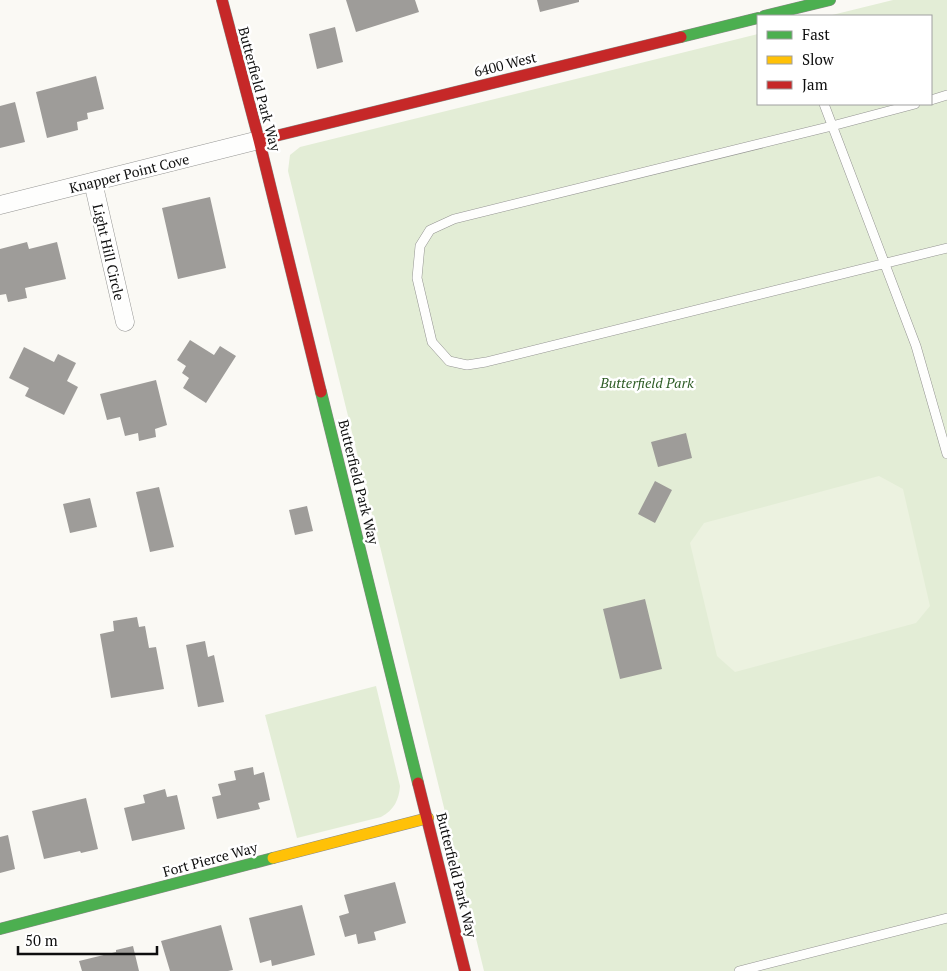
<svg xmlns="http://www.w3.org/2000/svg" width="947" height="971" viewBox="0 0 947 971" font-family="'PT Serif',serif">
<style>
.green{fill:#e3edd6}
.pitch{fill:#ecf2e0}
.building{fill:#9e9c99}
.lines{fill:none;stroke-linecap:round;stroke-linejoin:round}
.lane-casing{stroke:#949492;stroke-width:10}
.street-casing{stroke:#949492;stroke-width:19}
.fast-casing{stroke:#8b8a88;stroke-width:12}
.slow-casing{stroke:#8b8a88;stroke-width:12}
.jam-casing{stroke:#8b8a88;stroke-width:12}
.lane{stroke:#fefefd;stroke-width:9}
.street{stroke:#fefefd;stroke-width:18}
.fast{stroke:#4caf50;stroke-width:11}
.slow{stroke:#ffc107;stroke-width:11}
.jam{stroke:#c62828;stroke-width:11}
.labels{text-anchor:middle;dominant-baseline:central;stroke-width:5;stroke-linejoin:round;paint-order:stroke}
.street-label{font-size:14px;fill:#0e0e0e;stroke:#fff}
.park-label{font-size:14px;font-style:italic;fill:#2f5d27;stroke:#fff}
</style>
<rect width="100%" height="100%" fill="#faf9f4"/>
<!-- green -->
<path class="green" d="M893,0H947V971H484L288,171L290,155L300,147L758,34V104H931V16H828Z
M376,686L400,786C399,800 394,810 381,817L297,838L265,715Z"/>
<!-- pitch -->
<path class="pitch" d="M879,476L903,489L930,606L916,623L735,672L717,656L690,543L704,523Z"/>
<!-- building -->
<path class="building" d="M346,0H415L419,12L356,32Z
M537,0H579V2L540,12Z
M335,27L343,62L317,69L309,34Z
M96,76L104,109L87,113L88,119L77,122L78,130L47,138L36,92Z
M15,102L25,142L0,148V106Z
M210,197L226,268L178,279L162,208Z
M27,242L29,249L57,242L66,279L25,288L27,298L8,302L6,294L0,295V249Z
M190,340L214,355L220,346L236,356L206,403L183,388L189,378L182,373L186,366L177,360Z
M24,347L54,362L58,354L76,363L67,381L78,387L64,415L25,396L29,388L9,378Z
M156,380L167,425L155,429L156,437L139,441L138,433L125,436L120,417L107,420L100,394Z
M686,433L692,458L658,467L651,442Z
M655,481L672,490L655,523L638,514Z
M159,487L174,547L150,552L136,492Z
M90,498L97,527L70,533L63,504Z
M307,506L313,531L295,535L289,510Z
M645,599L662,669L620,679L603,609Z
M137,617L139,627L145,626L149,648L156,647L164,689L111,698L100,634L114,631L113,621Z
M205,641L208,657L214,655L224,702L198,707L186,645Z
M253,767L254,775L264,772L270,800L258,803L260,809L217,819L212,797L221,795L218,784L236,780L234,771Z
M165,789L167,797L177,795L185,829L132,841L124,808L145,803L143,795Z
M86,798L98,849L81,853L80,851L44,859L32,811Z
M8,835L15,869L0,873V837Z
M395,882L406,923L374,932L376,940L358,944L356,934L345,937L339,916L349,913L344,895Z
M302,905L315,955L272,966L271,960L260,963L249,918Z
M221,925L233,970L228,971H170L161,941Z
M133,946L139,971H82L79,961L116,952V950Z"/>
<g class="lines">
<defs>
<path id="lane" d="M931,100L947,95
M824,104L916,346L947,454
M915,104L832,126L454,219L430,230L420,246L417,278L432,342L449,361L467,365L486,362L947,248
M739,971L947,918"/>
<path id="street" d="M93,182L125,322
M0,205L259,140"/>
<path id="fast" d="M764,16L830,0
M681,37L758,18
M321,392L418,783
M0,929L273,858"/>
<path id="slow" d="M273,858L428,818"/>
<path id="jam" d="M222,0L259,140L321,392
M259,140L681,37
M418,783L465,971"/>
</defs>
<!-- lane casing -->
<use href="#lane" class="lane-casing"/>
<!-- street casing -->
<use href="#street" class="street-casing"/>
<!-- fast casing -->
<use href="#fast" class="fast-casing"/>
<!-- slow casing -->
<use href="#slow" class="slow-casing"/>
<!-- jam casing -->
<use href="#jam" class="jam-casing"/>
<!-- lane -->
<use href="#lane" class="lane"/>
<!-- street -->
<use href="#street" class="street"/>
<!-- fast -->
<use href="#fast" class="fast"/>
<!-- slow -->
<use href="#slow" class="slow"/>
<!-- jam -->
<use href="#jam" class="jam"/>
</g>
<g class="labels">
<!-- street labels -->
<g class="street-label">
<text transform="translate(505 64) rotate(-14)">6400 West</text>
<text transform="translate(260 89) rotate(75)">Butterfield Park Way</text>
<text transform="translate(129 173) rotate(-14)">Knapper Point Cove</text>
<text transform="translate(109 252) rotate(77)">Light Hill Circle</text>
<text transform="translate(359 482) rotate(76)">Butterfield Park Way</text>
<text transform="translate(210 859) rotate(-15)">Fort Pierce Way</text>
<text transform="translate(457 875) rotate(76)">Butterfield Park Way</text>
</g>
<!-- park labels -->
<g class="park-label">
<text x="647" y="382">Butterfield Park</text>
</g>
</g>
<!-- legend -->
<rect x="757" y="15" width="175" height="90" fill="#ffffff" stroke="#9f9f9f"/>
<rect x="767" y="31" width="25" height="8" fill="#4caf50" stroke="#9f9f9f"/>
<text x="802" y="40" font-size="15" fill="#0e0e0e">Fast</text>
<rect x="767" y="56" width="25" height="8" fill="#ffc107" stroke="#9f9f9f"/>
<text x="802" y="65" font-size="15" fill="#0e0e0e">Slow</text>
<rect x="767" y="81" width="25" height="8" fill="#c62828" stroke="#9f9f9f"/>
<text x="802" y="90" font-size="15" fill="#0e0e0e">Jam</text>
<!-- scale -->
<path d="M18 946v8h139v-8" fill="none" stroke="#0e0e0e" stroke-width="2.5"/>
<text x="25" y="946" font-size="15" fill="#0e0e0e" stroke="#ffffff" stroke-width="4" paint-order="stroke">50 m</text>
</svg>
